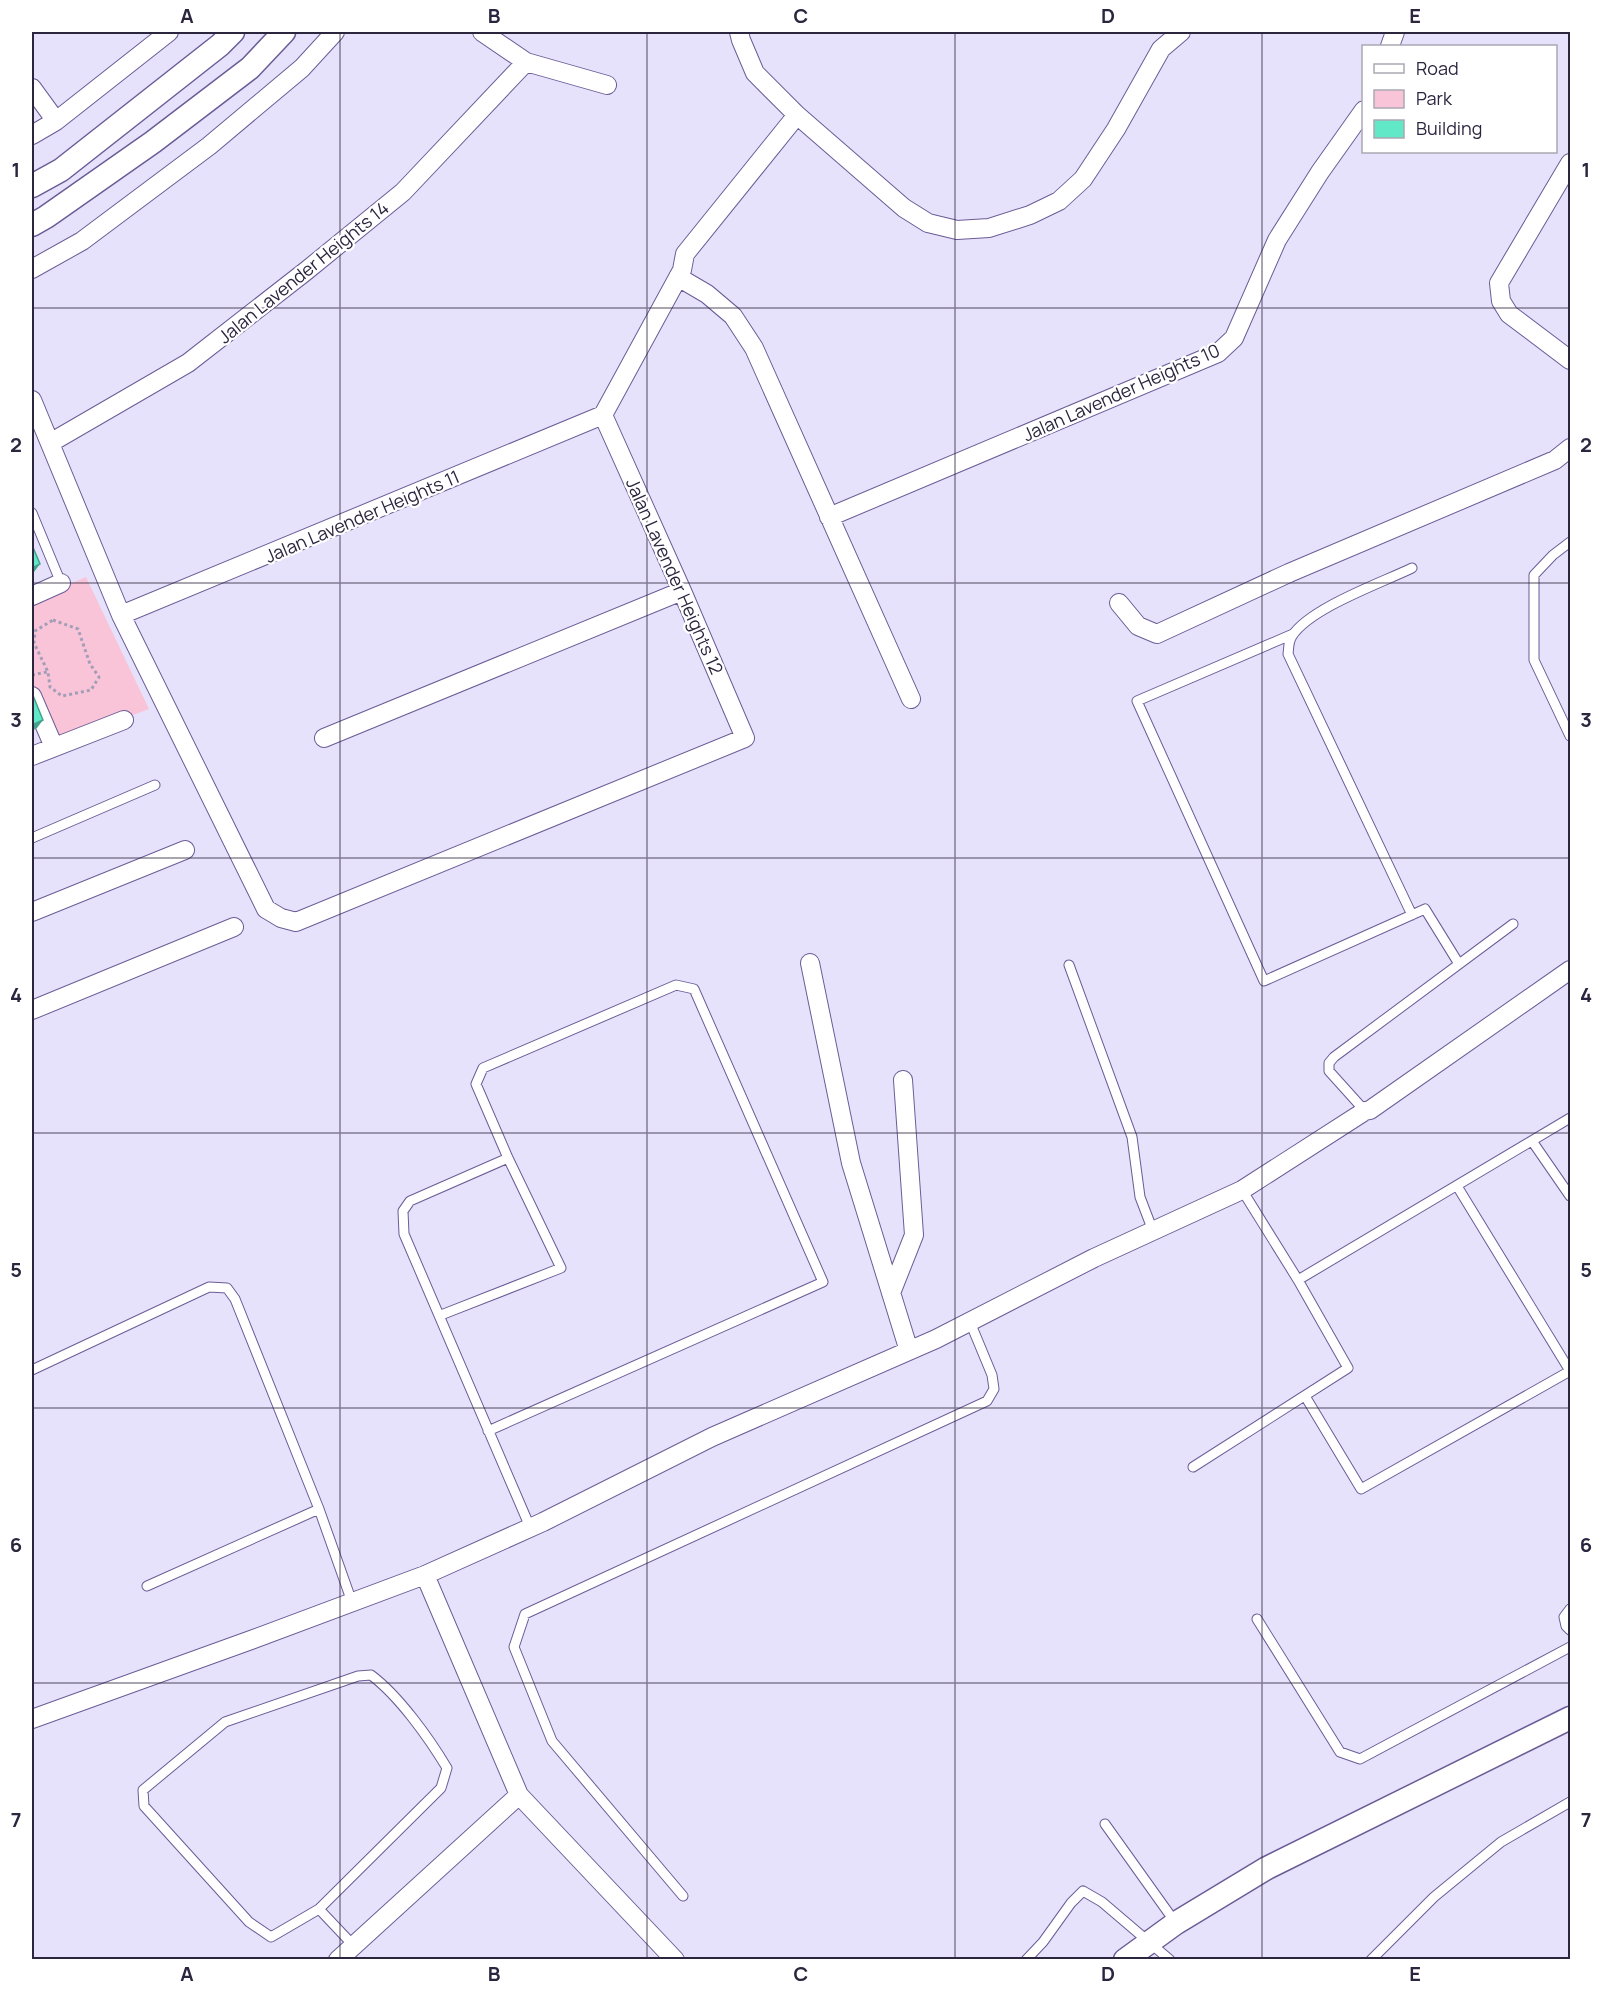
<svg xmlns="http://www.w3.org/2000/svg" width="1602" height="1991" viewBox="0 0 1602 1991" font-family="Manrope,sans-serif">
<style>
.green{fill:#f9c4d8}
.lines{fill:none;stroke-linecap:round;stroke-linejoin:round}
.service-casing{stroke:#6b5c96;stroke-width:11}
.minor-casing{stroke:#6b5c96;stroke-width:20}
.tertiary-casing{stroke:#6b5c96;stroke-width:25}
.path{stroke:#a39eb7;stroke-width:3;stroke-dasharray:3 3;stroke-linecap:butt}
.service{stroke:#fff;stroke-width:9}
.minor{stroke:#fff;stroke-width:18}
.tertiary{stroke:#fff;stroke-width:22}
.shaded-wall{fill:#44a28b}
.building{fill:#61e8c7;stroke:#44a28b;stroke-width:1.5}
.grid{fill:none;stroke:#2b253e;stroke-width:1.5;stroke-opacity:0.55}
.labels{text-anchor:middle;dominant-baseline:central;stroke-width:4.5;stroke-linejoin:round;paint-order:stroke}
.street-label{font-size:18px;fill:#2b253e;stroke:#fff}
.neatline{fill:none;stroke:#2b253e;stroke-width:2}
.grid-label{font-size:20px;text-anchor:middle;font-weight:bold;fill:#2b253e}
</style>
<rect width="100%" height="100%" fill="#e7e2fc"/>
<!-- green -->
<path class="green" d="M86,577L149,709L56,744L32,689V600Z"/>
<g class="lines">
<defs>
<path id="service" d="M32,513L61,583
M1570,542L1553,555L1534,575V660L1570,736
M1412,568C1381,583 1310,608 1292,636C1288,642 1289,648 1288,654L1412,915
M1293,634L1137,701L1264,981L1425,909L1459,964
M32,838L155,785
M1069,965L1132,1137L1140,1197L1153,1231
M1365,1111L1329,1071V1063L1334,1057L1513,924
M1532,1141L1570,1196
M1242,1190L1298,1280L1570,1118
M441,1315L561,1268L508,1158
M32,1370L209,1287L227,1288L235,1299L319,1509L352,1602
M1305,1396L1361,1489L1570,1371L1457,1186
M488,1431L823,1282L694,989L676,985L483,1068L476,1084L508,1158L410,1201L403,1211L404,1234L530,1527
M1193,1467L1348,1368L1298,1280
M147,1586L319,1509
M1570,1609L1564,1617L1566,1626L1570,1630
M1257,1619L1340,1752L1360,1759L1570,1647
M1105,1824L1175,1922
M683,1896L552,1741L514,1647L525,1614L987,1401L994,1389L992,1375L970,1322
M319,1909L271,1937L249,1922L144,1806L143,1790L225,1722L358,1676L371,1675C399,1696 429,1738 447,1768L441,1788L319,1909L353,1945
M1026,1960L1043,1942L1071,1903L1083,1891L1102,1902L1170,1960
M1371,1960L1434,1897L1501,1842L1570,1802"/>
<path id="minor" d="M482,32L526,62L607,85
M739,32L741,40L755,73L797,115L904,208L928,223L957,230L989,228L1030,215L1059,201L1083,179L1116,129L1161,49L1181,32
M1390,46L1395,32
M32,88L56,121
M32,135L56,121L169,32
M1570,163L1499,283L1501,301L1509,314L1570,360
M32,269L82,241L209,146L302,68L335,32
M678,277L707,294L733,316L754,348L911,699
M32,400L121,615L266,909L281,918L296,922L745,738L682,591L603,415
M603,415L682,270L685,254L797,115
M50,443L188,363L306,271L403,192L526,62
M829,517L1218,353L1234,338L1277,240L1320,172L1364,110
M32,596L61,583
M1119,603L1138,626L1157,634L1289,573L1555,460L1570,448
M121,615L603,415
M32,696L54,747
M324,738L682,591
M32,756L124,720
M32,912L185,850
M810,963L851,1163L909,1351
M32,1010L234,927
M891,1293L914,1235L903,1080
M425,1575L519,1795L675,1960
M32,1719L251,1640L425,1575L543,1522L712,1437L936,1339L1094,1258L1242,1190L1365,1111L1370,1110L1570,970
M338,1960L519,1795"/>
<path id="tertiary" d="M32,186L61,170L220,45L233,32
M32,225L46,217L153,142L250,68L284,32
M1125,1960L1176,1923L1267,1868L1570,1718"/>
</defs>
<!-- service casing -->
<use href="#service" class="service-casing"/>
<!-- minor casing -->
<use href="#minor" class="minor-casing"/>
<!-- tertiary casing -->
<use href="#tertiary" class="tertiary-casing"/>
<!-- path -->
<path class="path" d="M53,620L78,629L90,664L99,677L91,690L62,696L50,687L48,672L34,643L35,631Z
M32,675L47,672"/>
<!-- service -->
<use href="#service" class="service"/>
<!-- minor -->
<use href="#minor" class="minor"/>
<!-- tertiary -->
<use href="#tertiary" class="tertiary"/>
</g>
<!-- shaded-wall -->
<path class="shaded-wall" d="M40,564L34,572L32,573V568Z
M43,720L37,728L32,731V725Z"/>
<!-- building -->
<path class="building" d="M32,545L40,564L32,568Z
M32,693L43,720L32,725Z"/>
<!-- grid -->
<path class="grid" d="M340,32V1960M647,32V1960M955,32V1960M1262,32V1960M32,308H1570M32,583H1570M32,858H1570M32,1133H1570M32,1408H1570M32,1683H1570"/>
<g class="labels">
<!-- street labels -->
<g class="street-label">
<text transform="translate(303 272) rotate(-39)">Jalan Lavender Heights 14</text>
<text transform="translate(1121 392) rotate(-24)">Jalan Lavender Heights 10</text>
<text transform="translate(362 516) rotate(-23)">Jalan Lavender Heights 11</text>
<text transform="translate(675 576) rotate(66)">Jalan Lavender Heights 12</text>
</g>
</g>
<!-- border -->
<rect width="1602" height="1991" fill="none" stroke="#ffffff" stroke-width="66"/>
<!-- legend -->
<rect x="1362" y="45" width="195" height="108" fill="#ffffff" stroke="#aaa8b2" stroke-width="1.5"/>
<rect x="1374" y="64" width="30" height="9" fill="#ffffff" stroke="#aaa8b2" stroke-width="1.5"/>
<text x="1416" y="75" font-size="18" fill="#2b253e">Road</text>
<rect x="1374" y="90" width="30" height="18" fill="#f9c4d8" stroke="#aaa8b2" stroke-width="1.5"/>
<text x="1416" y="105" font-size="18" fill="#2b253e">Park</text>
<rect x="1374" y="120" width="30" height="18" fill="#61e8c7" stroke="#aaa8b2" stroke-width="1.5"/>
<text x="1416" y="135" font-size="18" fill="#2b253e">Building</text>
<rect x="33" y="33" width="1536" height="1925" class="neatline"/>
<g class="grid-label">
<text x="187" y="23">A</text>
<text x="494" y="23">B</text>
<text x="801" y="23">C</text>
<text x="1108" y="23">D</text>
<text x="1415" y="23">E</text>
<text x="16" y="177">1</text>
<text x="1586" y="177">1</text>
<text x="16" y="452">2</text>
<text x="1586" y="452">2</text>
<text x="16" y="727">3</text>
<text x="1586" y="727">3</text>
<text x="16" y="1002">4</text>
<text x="1586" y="1002">4</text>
<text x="16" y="1277">5</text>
<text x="1586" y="1277">5</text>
<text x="16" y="1552">6</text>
<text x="1586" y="1552">6</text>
<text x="16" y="1827">7</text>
<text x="1586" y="1827">7</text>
<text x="187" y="1981">A</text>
<text x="494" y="1981">B</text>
<text x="801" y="1981">C</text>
<text x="1108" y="1981">D</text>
<text x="1415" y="1981">E</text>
</g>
</svg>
